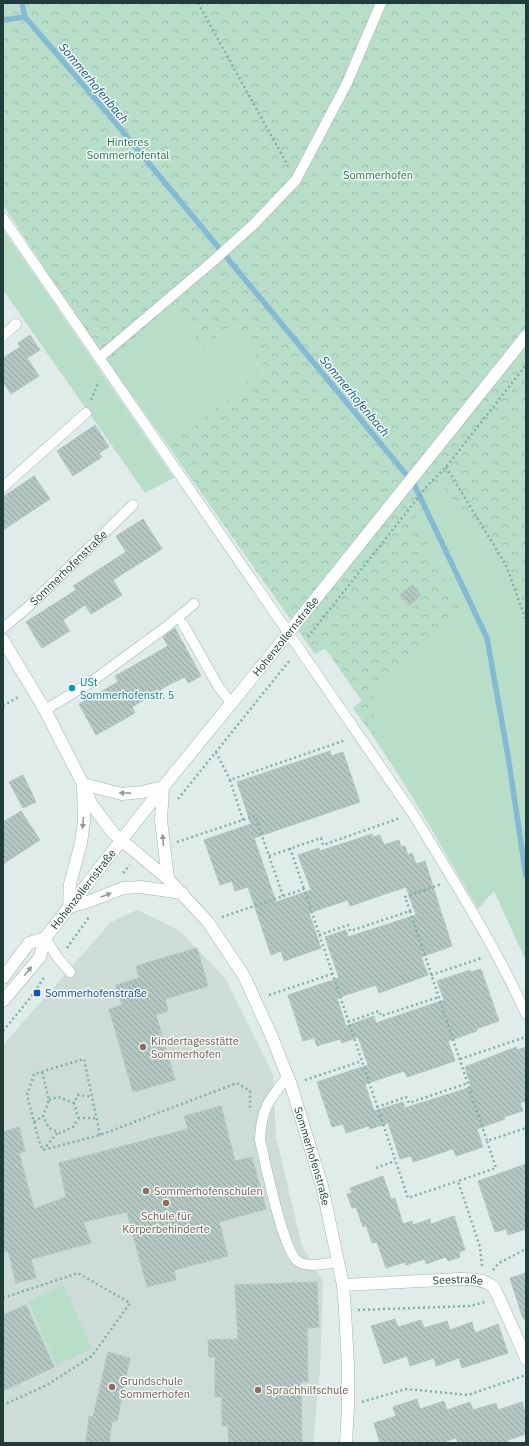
<svg xmlns="http://www.w3.org/2000/svg" width="529" height="1446" viewBox="0 0 529 1446" font-family="'IBM Plex Sans',sans-serif">
<style>
.built{fill:#cedcd8}
.green{fill:#b8dec9}
.forest{fill:url(#forest-crowns)}
.lines{fill:none;stroke-linecap:round;stroke-linejoin:round}
.stream{stroke:#85bad4;stroke-width:5.5}
.building{fill:url(#building-back-hatch);stroke:#b2c6c1}
.lane-casing{stroke:#a3b4b1;stroke-width:11}
.street-casing{stroke:#a3b4b1;stroke-width:13}
.secondary-casing{stroke:#9eb8b3;stroke-width:13}
.path{stroke:#7fb1aa;stroke-width:2.5;stroke-dasharray:2 3;stroke-linecap:butt}
.lane{stroke:#fff;stroke-width:10}
.street{stroke:#fff;stroke-width:12}
.secondary{stroke:#fff;stroke-width:12}
.oneway{fill:#909e9d}
.culture-dot{fill:#0f9aa8;stroke:#f1f8f6;stroke-width:1.5}
.transit-dot{fill:#1a4fb4;stroke:#f1f8f6;stroke-width:1.5}
.education-dot{fill:#8d6e63;stroke:#f1f8f6;stroke-width:1.5}
.labels{text-anchor:middle;dominant-baseline:central;stroke-width:3;stroke-linejoin:round;paint-order:stroke}
.park-label{font-size:11px;fill:#287654;stroke:#f1f8f6}
.street-label{font-size:11px;fill:#203d3b;stroke:#f1f8f6}
.culture-label{font-size:11px;fill:#0d838f;stroke:#f1f8f6;text-anchor:start}
.transit-label{font-size:11px;fill:#164399;stroke:#f1f8f6;text-anchor:start}
.education-label{font-size:11px;fill:#785e54;stroke:#f1f8f6;text-anchor:start}
.water-label{font-size:12px;font-style:italic;fill:#17597c;stroke:#f1f8f6}
</style>
<defs>
<pattern id="forest-crowns" width="20" height="18" patternUnits="userSpaceOnUse"><rect width="20" height="18" fill="#b8dec9"/><path d="M2 6a3 3 0 1 1 6 0M12 15a3 3 0 1 1 6 0" fill="none" stroke="#9ebfae"/></pattern>
<pattern id="building-back-hatch" width="6" height="6" patternUnits="userSpaceOnUse"><rect width="6" height="6" fill="#b5c7c2"/><path d="M-1 5l2 2M0 0l6 6M5-1l2 2" fill="none" stroke="#93a39f"/></pattern>
</defs>
<rect width="100%" height="100%" fill="#e0ece9"/>
<!-- built -->
<path class="built" d="M137,910L179,930L225,978L273,1074L276,1137L302,1246L323,1281L320,1370L313,1443H3V1045L111,922Z"/>
<!-- green -->
<path class="green" d="M526,3V961L494,891L478,909C438,841 400,772 353,708L362,701L325,648L315,654L169,447L93,341L3,205V90Z
M3,229L174,478L145,493L3,290Z
M63,1285L92,1349L56,1365L28,1301Z"/>
<!-- forest -->
<path class="forest" d="M3,3H526V614L506,565L441,485L414,521L463,610L373,687L375,738L353,708L362,701L325,648L315,654L169,447L265,367L232,325L204,346L170,306L108,362L93,341L3,205Z"/>
<g class="lines">
<!-- stream -->
<path class="stream" d="M22,3L25,17L109,115L414,484L487,638L508,756L526,876
M3,20L25,17"/>
</g>
<!-- building -->
<path class="building" d="M30,335L40,350L27,358L39,376L11,394L3,382V358L20,347L18,343Z
M95,425L109,447L99,453L102,457L73,476L57,451Z
M34,476L50,499L3,530V497Z
M143,519L162,549L113,580L122,595L91,614L85,605L63,620L70,631L42,648L26,622L76,590L73,586L126,552L116,536Z
M412,585L421,595L409,606L400,595Z
M175,628L201,676L188,683L185,677L170,684L132,707L135,713L96,735L79,704L118,682L115,676L168,646L163,637Z
M330,751L331,756L343,752L360,802L254,838L276,902L311,890L298,855L319,848L320,851L372,834L373,837L380,835L384,845L399,840L401,847L405,846L408,855L412,853L416,864L425,861L452,946L421,957L428,975L379,993L376,985L337,998L346,1026L374,1016L376,1023L444,1000L437,981L470,970L471,972L481,969L499,1021L476,1029L477,1031L448,1041L455,1061L407,1077L404,1071L365,1084L374,1111L403,1102L405,1108L471,1087L465,1067L516,1047L517,1050L526,1047V1101L520,1103L523,1111L504,1117L505,1119L477,1129L483,1147L456,1156L453,1149L413,1162L411,1156L400,1159L388,1123L370,1129L369,1126L346,1133L343,1124L332,1127L317,1082L368,1065L358,1037L342,1043L340,1039L317,1046L314,1038L303,1041L288,995L339,978L325,937L346,930L348,937L416,915L406,887L350,906L348,900L309,913L321,948L284,961L281,951L271,955L248,887L235,891L232,881L220,885L204,840L251,824L237,782Z
M23,775L36,802L23,808L9,782Z
M21,811L40,840L3,864V822Z
M197,948L208,986L165,999L168,1011L156,1015L175,1080L133,1092L109,1009L122,1005L116,985L139,978L136,966Z
M221,1106L235,1161L252,1157L266,1209L219,1222L228,1256L174,1270L176,1280L147,1287L127,1212L83,1222L91,1243L31,1259L36,1278L16,1283L8,1251L3,1252V1132L19,1127L25,1151L19,1153L34,1209L66,1197L59,1163L188,1129L184,1116Z
M526,1164V1229L508,1235L506,1229L495,1232L478,1181Z
M383,1176L391,1199L395,1198L403,1224L412,1221L413,1225L430,1219L431,1224L454,1216L465,1250L459,1252L460,1257L448,1261L446,1257L426,1264L425,1259L406,1265L405,1262L386,1268L377,1242L372,1243L366,1225L363,1227L356,1207L352,1208L347,1194L352,1193L350,1188Z
M526,1273V1319H523L510,1278Z
M317,1282L319,1327L307,1328L308,1382H301L302,1443H229L228,1426H222V1397H215V1357H209L208,1340L238,1339L235,1285Z
M26,1305L54,1367L3,1391V1315Z
M395,1319L398,1327L421,1320L424,1328L447,1321L450,1330L472,1322L475,1333L498,1324L508,1353L462,1368L459,1358L436,1366L434,1358L410,1366L407,1356L384,1364L371,1326Z
M108,1352L130,1358L117,1421H112L109,1443H86L89,1416L93,1417Z
M417,1399L420,1409L444,1401L447,1410L470,1402L473,1410L496,1403L498,1410L522,1402L526,1415V1434L508,1440L509,1443H458L456,1438L441,1443H380L374,1423L396,1416L393,1407Z"/>
<g class="lines">
<defs>
<g id="lane">
<path d="M3,218L413,814C452,878 495,945 526,1014"/>
<path d="M3,336L16,324"/>
<path d="M100,357L212,262L253,225L296,180L347,83L381,3"/>
<path d="M3,487L86,413"/>
<path d="M183,624L218,686L231,703"/>
<path id="s1" d="M3,628L28,607L133,505"/>
<path d="M45,710L91,682L166,627L194,604"/>
<path d="M45,938L58,958L70,972"/>
<path d="M287,1077C269,1100 261,1109 260,1140C265,1161 283,1253 299,1262C310,1268 326,1263 338,1262"/>
</g>
<g id="street">
<path id="s2" d="M3,640L45,710L83,784L92,805L114,834L168,879L208,922L244,976L271,1035L291,1085L322,1186L343,1285L345,1311L348,1366V1406L346,1443"/>
<path id="s3" d="M343,1285L460,1279C470,1279 485,1279 493,1287C497,1292 500,1301 503,1307C511,1324 519,1341 526,1359"/>
</g>
<g id="secondary">
<path d="M163,787L161,820L168,879"/>
<path d="M69,907L70,884L81,843L84,821L83,784L122,794L142,792L163,787"/>
<path d="M69,907L90,901L123,888L141,887L182,893"/>
<path d="M3,978L29,943L45,938"/>
<path id="s4" d="M3,1001L40,957L45,938L163,787L269,657L526,336"/>
</g>
</defs>
<!-- lane casing -->
<use href="#lane" class="lane-casing"/>
<!-- street casing -->
<use href="#street" class="street-casing"/>
<!-- secondary casing -->
<use href="#secondary" class="secondary-casing"/>
<!-- path -->
<path class="path" d="M198,3L288,166
M91,400L99,381
M446,467L506,565L526,620
M308,637L428,485L446,467L526,365
M3,706L20,696
M216,752L230,780
M178,799L290,660
M243,820L230,780L346,740
M177,842L255,816L283,896
M290,848L304,889
M269,856L321,838L323,845L400,818
M123,873L130,865
M410,911L487,1141L526,1128
M222,917L304,889L408,1198L458,1181
M319,935L348,925L350,931L410,911L405,897L441,884
M67,948L89,917
M431,975L482,958
M269,995L332,974
M348,1022L379,1011L381,1016L439,997
M3,1031L31,997L45,976
M460,1059L526,1037
M42,1072L49,1100L43,1116L49,1128L60,1133L73,1127L78,1118L74,1103L78,1095L92,1097
M305,1080L362,1061
M49,1100L58,1097L74,1103
M377,1107L406,1097L409,1103L468,1083
M78,1118H96
M34,1122L43,1116
M100,1135L84,1059L34,1074L27,1095L39,1141L43,1150L100,1135L237,1083L250,1091V1111
M43,1150L58,1132
M376,1168L395,1161
M482,1266L480,1247L458,1181L496,1168L487,1141
M493,1270L499,1263L526,1249
M3,1298L78,1273L130,1303L92,1356L47,1385L3,1405
M358,1310L470,1306L485,1302
M362,1402L406,1389L468,1395L526,1375"/>
<!-- lane -->
<use href="#lane" class="lane"/>
<!-- street -->
<use href="#street" class="street"/>
<!-- secondary -->
<use href="#secondary" class="secondary"/>
</g>
<!-- one-way arrows -->
<defs><path id="oneway-solid" d="M-6-.8H1V-3.2L6.5 0L1 3.2V.8H-6Z"/></defs>
<g class="oneway">
<use href="#oneway-solid" transform="translate(125 793) rotate(-179)"/>
<use href="#oneway-solid" transform="translate(83 823) rotate(94)"/>
<use href="#oneway-solid" transform="translate(163 840) rotate(-95)"/>
<use href="#oneway-solid" transform="translate(106 895) rotate(-21)"/>
<use href="#oneway-solid" transform="translate(28 971) rotate(-51)"/>
</g>
<!-- markers -->
<circle class="culture-dot" cx="72" cy="688" r="4"/>
<rect class="transit-dot" x="33" y="989" width="8" height="8" rx="2"/>
<g class="education-dot">
<circle cx="143" cy="1047" r="4"/>
<circle cx="146" cy="1191" r="4"/>
<circle cx="166" cy="1203" r="4"/>
<circle cx="112" cy="1387" r="4"/>
<circle cx="258" cy="1390" r="4"/>
</g>
<g class="labels">
<!-- park labels -->
<g class="park-label">
<text x="128" y="142">Hinteres<tspan x="128" dy="13">Sommerhofental</tspan></text>
<text x="378" y="175">Sommerhofen</text>
</g>
<!-- street labels -->
<g class="street-label">
<text stroke="none"><textPath href="#s1" startOffset="89">Sommerhofenstraße</textPath></text>
<text stroke="none"><textPath href="#s4" startOffset="463">Hohenzollernstraße</textPath></text>
<text stroke="none"><textPath href="#s4" startOffset="139">Hohenzollernstraße</textPath></text>
<text stroke="none"><textPath href="#s2" startOffset="611">Sommerhofenstraße</textPath></text>
<text stroke="none"><textPath href="#s3" startOffset="115">Seestraße</textPath></text>
</g>
<!-- culture labels -->
<g class="culture-label">
<text x="80" y="682">USt<tspan x="80" dy="13">Sommerhofenstr. 5</tspan></text>
</g>
<!-- transit labels -->
<g class="transit-label">
<text x="45" y="993">Sommerhofenstraße</text>
</g>
<!-- education labels -->
<g class="education-label">
<text x="151" y="1041">Kindertagesstätte<tspan x="151" dy="13">Sommerhofen</tspan></text>
<text x="154" y="1191">Sommerhofenschulen</text>
<text x="166" y="1216" text-anchor="middle">Schule für<tspan x="166" dy="13">Körperbehinderte</tspan></text>
<text x="120" y="1381">Grundschule<tspan x="120" dy="13">Sommerhofen</tspan></text>
<text x="266" y="1390">Sprachhilfschule</text>
</g>
<!-- water labels -->
<g class="water-label">
<text transform="translate(94 83) rotate(50)">Sommerhofenbach</text>
<text transform="translate(355 396) rotate(50)">Sommerhofenbach</text>
</g>
</g>
<!-- border -->
<rect width="529" height="1446" fill="none" stroke="#203d3b" stroke-width="8"/>
</svg>
